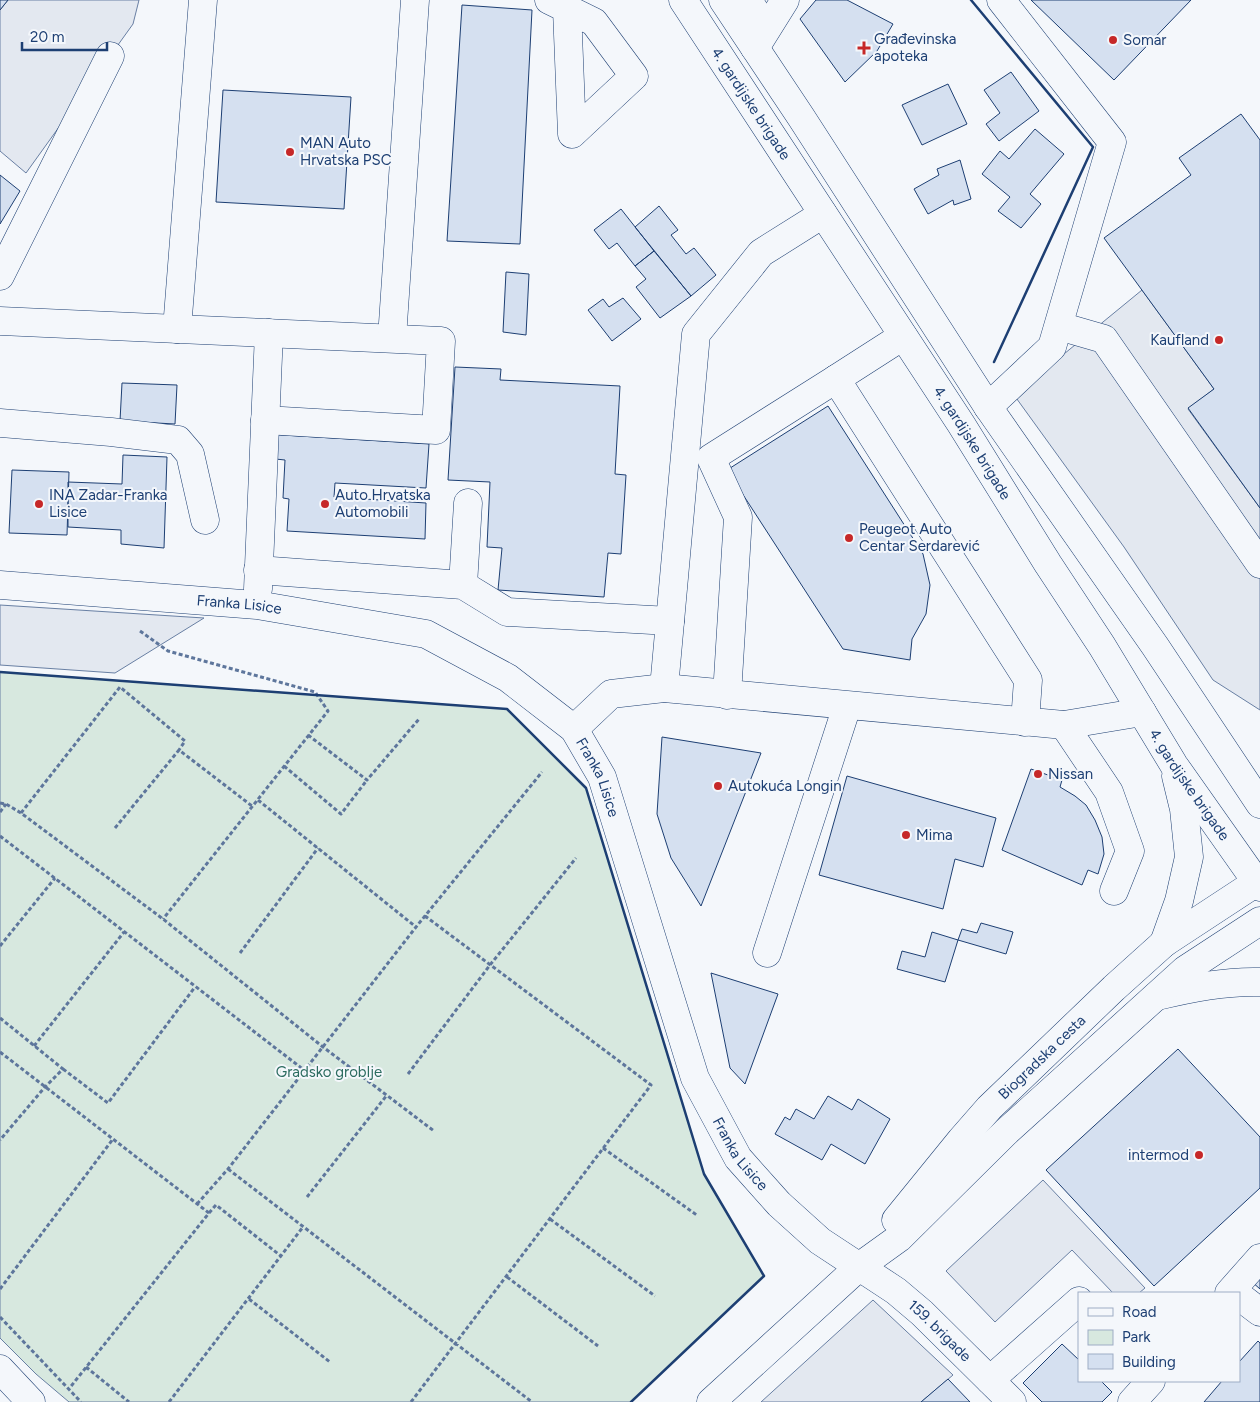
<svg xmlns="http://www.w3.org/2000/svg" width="1260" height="1402" viewBox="0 0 1260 1402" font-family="Figtree,sans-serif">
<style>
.green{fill:#d7e8df;stroke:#687fa3}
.parking{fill:#e3e8f0;stroke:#687fa3}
.building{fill:#d5e0f0;stroke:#1d3f73}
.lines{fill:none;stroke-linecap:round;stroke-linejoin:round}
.minor-casing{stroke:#1d3f73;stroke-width:29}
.major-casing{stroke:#1d3f73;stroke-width:29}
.path{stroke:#5e769c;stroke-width:3;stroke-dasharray:4 2.5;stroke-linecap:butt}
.minor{stroke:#f4f7fb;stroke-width:28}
.major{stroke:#f4f7fb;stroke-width:28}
.wall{stroke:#1d3f73;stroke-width:2.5}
.poi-dot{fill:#c62828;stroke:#f4f7fb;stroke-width:2}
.labels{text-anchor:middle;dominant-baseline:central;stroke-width:4;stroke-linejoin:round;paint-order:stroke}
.poi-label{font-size:15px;fill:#1d3f73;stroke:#f4f7fb;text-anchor:start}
.street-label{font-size:15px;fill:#1d3f73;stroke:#f4f7fb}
.park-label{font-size:15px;fill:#2c6c60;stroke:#f4f7fb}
</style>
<rect width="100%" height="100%" fill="#f4f7fb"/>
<!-- green -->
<path class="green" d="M0,672L507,709L586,788L704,1174L764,1276L631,1402H69L36,1374L0,1338Z"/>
<!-- parking -->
<path class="parking" d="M8,0H139L133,24L26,173L0,151V10Z
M1142,290L1214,389L1188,409L1260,508V710L1213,680L1124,547L1014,395Z
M0,605L204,618L115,673L0,665Z
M1043,1180L1145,1288L1139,1293H1113L1072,1250L995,1322L946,1271Z
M873,1300L953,1375L921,1402H761Z"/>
<!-- building -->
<path class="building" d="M0,0H8L0,10Z
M816,0H847L893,24L877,51L845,82L800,19Z
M1031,0H1191L1114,80Z
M462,5L532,10L520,244L447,241Z
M1011,72L1039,111L999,141L986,124L1000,113L984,90Z
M948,84L967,124L922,145L902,105Z
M223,90L351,97L344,209L216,202Z
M1241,114L1260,140V508L1188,408L1214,389L1104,238L1191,175L1179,158Z
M1035,129L1064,154L1030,194L1041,204L1021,228L998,211L1010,197L982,174L1000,151L1009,159Z
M960,160L971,199L954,205L953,200L928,214L914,189L939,175L937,169Z
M0,175L20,191L0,224Z
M659,206L678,230L671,235L686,254L694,248L716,275L691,296L635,227Z
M621,209L654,251L635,266L617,243L609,249L594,230Z
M654,251L691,296L660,318L636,287L646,279L635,266Z
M506,272L529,274L526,335L503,332Z
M623,298L641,319L612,341L588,310L603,299L609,307Z
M455,367L501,369L500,380L620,386L615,474L626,475L621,554L608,553L604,597L498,590L502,548L487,547L490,482L448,480Z
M122,383L177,385L175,424L120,421Z
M828,406L923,554L930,585L926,614L912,639L910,660L843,649L727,470Z
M267,434L429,444L426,488L335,483L334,497L426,503L425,539L287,531L289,499L283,498L285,460L266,458Z
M123,455L167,457L164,548L121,544V530L68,527V482L122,484Z
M12,470L69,472L67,535L9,533Z
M662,737L761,753L701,906L671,858L657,814Z
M1031,769L1062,780L1060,787L1075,796L1086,805L1095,820L1102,837L1104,854L1098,874L1088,870L1082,885L1002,850Z
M847,776L996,818L983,867L955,859L943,909L819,875Z
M981,923L1013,932L1006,954L958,940L962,929L977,933Z
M932,932L958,940L945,982L897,969L902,951L925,957Z
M711,973L778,994L745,1084L730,1068Z
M1178,1049L1260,1137V1188L1154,1286L1046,1170Z
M828,1096L852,1110L858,1099L890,1119L865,1164L831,1144L822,1160L775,1134L785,1117L790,1120L796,1109L814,1119Z
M1260,1271V1289L1251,1281Z
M1258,1341L1260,1343V1402H1204L1222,1381H1239V1362Z
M1062,1344L1079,1360V1381H1101L1112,1392L1102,1402H1042L1023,1383Z
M948,1379L970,1402H921Z"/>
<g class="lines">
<defs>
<g id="minor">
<path d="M549,0L594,22L634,76L572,134L567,9"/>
<path d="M748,0L766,29"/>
<path d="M755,48L785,0"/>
<path d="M0,276L110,56"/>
<path d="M0,321L441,341L436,430L265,420"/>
<path d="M1059,326L1104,339L1260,564"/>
<path d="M177,329L203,0"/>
<path d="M392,338L415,0"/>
<path d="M836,379L903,336"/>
<path d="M988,407L1052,347L1112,142L1001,0"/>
<path d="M0,423L111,432L178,440L190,454L205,520"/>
<path d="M258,570L463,585L507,612L670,621"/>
<path id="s1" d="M0,585L257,605L426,634L508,678L574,729L602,777L695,1078L738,1158L779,1204L820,1241L896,1291L922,1313L1012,1402"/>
<path d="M463,585L468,503"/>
<path d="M258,589L269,333"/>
<path d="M664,688L696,334L761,253L823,214"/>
<path d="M727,695L738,517L711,458L836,379L1028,680L1025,722"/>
<path d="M1064,725L1109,792L1130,851L1114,891"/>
<path d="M574,729L611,694L664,688L1064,725L1142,712"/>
<path d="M767,953L847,706"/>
<path d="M1229,1293L1260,1258"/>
<path d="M1239,1296L1260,1312"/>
<path d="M0,1369L31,1402"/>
<path d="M990,1380L1079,1301"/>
<path d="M1132,1402L1151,1381"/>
</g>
<g id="major">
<path id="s2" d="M683,0L961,424L1048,564L1102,646L1174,765L1260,887"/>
<path d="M723,0L801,117L988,407L1155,646L1260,804"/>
<path d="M1164,943L1179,901L1189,857L1184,809L1176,776"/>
<path d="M1157,996C1191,988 1225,981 1260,982"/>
<path id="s3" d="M896,1220L961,1140L989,1108L1114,988L1164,943L1260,880"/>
<path d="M711,1402L860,1266L899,1238L1006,1132L1185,970L1260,921"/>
</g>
</defs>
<!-- minor casing -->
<use href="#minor" class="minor-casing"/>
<!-- major casing -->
<use href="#major" class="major-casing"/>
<!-- path -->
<path class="path" d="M140,631L168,651L315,692L328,711L163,919
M308,735L367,780L419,719
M284,766L341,814L367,780
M258,800L416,927
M0,803L6,804L21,813L163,919L323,1047L434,1131
M0,812L6,804
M21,813L120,687L185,741L179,750
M115,828L179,750L252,806
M0,836L304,1070
M0,946L55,878
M240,953L318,848
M0,1018L63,1069L45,1087L0,1140
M34,1046L124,932
M0,1052L209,1213L68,1390
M63,1069L108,1103L195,987
M408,1074L490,965L576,858
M603,1148L698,1216
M228,1169L532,1402
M307,1197L387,1095
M197,1204L228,1169L416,927L542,772
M209,1213L216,1205L281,1256
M550,1219L655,1296
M507,1277L598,1346
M0,1289L113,1139
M249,1299L330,1362
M0,1317L81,1402
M86,1367L129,1402
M169,1402L303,1227
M411,1402L651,1085L425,916"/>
<!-- minor -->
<use href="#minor" class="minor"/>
<!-- major -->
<use href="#major" class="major"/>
<!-- wall -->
<path class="wall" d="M971,0L1093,147L994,362
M0,672L507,709L586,788L704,1174L764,1276L631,1402"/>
</g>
<!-- markers -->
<g class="poi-dot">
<circle cx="1113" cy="40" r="5"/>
<path d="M861.5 40.5h5v5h5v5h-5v5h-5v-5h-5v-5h5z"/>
<circle cx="290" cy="152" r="5"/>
<circle cx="1219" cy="340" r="5"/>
<circle cx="39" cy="504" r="5"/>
<circle cx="325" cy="504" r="5"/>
<circle cx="849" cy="538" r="5"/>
<circle cx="1038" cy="774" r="5"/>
<circle cx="718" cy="786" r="5"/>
<circle cx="906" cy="835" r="5"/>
<circle cx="1199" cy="1155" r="5"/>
</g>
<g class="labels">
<!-- poi labels -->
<g class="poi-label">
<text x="874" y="39">Građevinska<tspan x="874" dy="17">apoteka</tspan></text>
<text x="1123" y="40">Somar</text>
<text x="300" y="143">MAN Auto<tspan x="300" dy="17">Hrvatska PSC</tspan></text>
<text x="1209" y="340" text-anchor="end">Kaufland</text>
<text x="49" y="495">INA Zadar-Franka<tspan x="49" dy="17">Lisice</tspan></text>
<text x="335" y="495">Auto Hrvatska<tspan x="335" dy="17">Automobili</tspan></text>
<text x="859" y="529">Peugeot Auto<tspan x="859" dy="17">Centar Serdarević</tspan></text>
<text x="1048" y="774">Nissan</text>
<text x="728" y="786">Autokuća Longin</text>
<text x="916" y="835">Mima</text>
<text x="1189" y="1155" text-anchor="end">intermod</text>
</g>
<!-- street labels -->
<g class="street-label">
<text stroke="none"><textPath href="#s2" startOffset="124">4. gardijske brigade</textPath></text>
<text stroke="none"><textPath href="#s2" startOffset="529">4. gardijske brigade</textPath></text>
<text stroke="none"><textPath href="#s1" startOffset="240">Franka Lisice</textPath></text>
<text stroke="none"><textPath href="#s1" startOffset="660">Franka Lisice</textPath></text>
<text stroke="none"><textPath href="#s2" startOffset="934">4. gardijske brigade</textPath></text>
<text stroke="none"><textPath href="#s3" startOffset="219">Biogradska cesta</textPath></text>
<text stroke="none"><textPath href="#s1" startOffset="1065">Franka Lisice</textPath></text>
<text stroke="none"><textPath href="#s1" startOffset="1334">159. brigade</textPath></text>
</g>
<!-- park labels -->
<g class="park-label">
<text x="329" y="1072">Gradsko groblje</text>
</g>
</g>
<!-- legend -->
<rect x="1078" y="1292" width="162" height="90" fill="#f4f7fb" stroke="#9eadc5"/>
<rect x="1088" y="1308" width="25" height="8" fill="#f4f7fb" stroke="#9eadc5"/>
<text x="1122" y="1317" font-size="15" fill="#1d3f73">Road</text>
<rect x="1088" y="1330" width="25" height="15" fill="#d7e8df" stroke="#9eadc5"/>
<text x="1122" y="1342" font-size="15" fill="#1d3f73">Park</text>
<rect x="1088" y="1354" width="25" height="15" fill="#d5e0f0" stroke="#9eadc5"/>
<text x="1122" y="1367" font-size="15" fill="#1d3f73">Building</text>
<!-- scale -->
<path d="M22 42v8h85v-8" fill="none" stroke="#1d3f73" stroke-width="2.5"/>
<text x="30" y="42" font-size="15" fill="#1d3f73" stroke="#f4f7fb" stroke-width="4" paint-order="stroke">20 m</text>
</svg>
